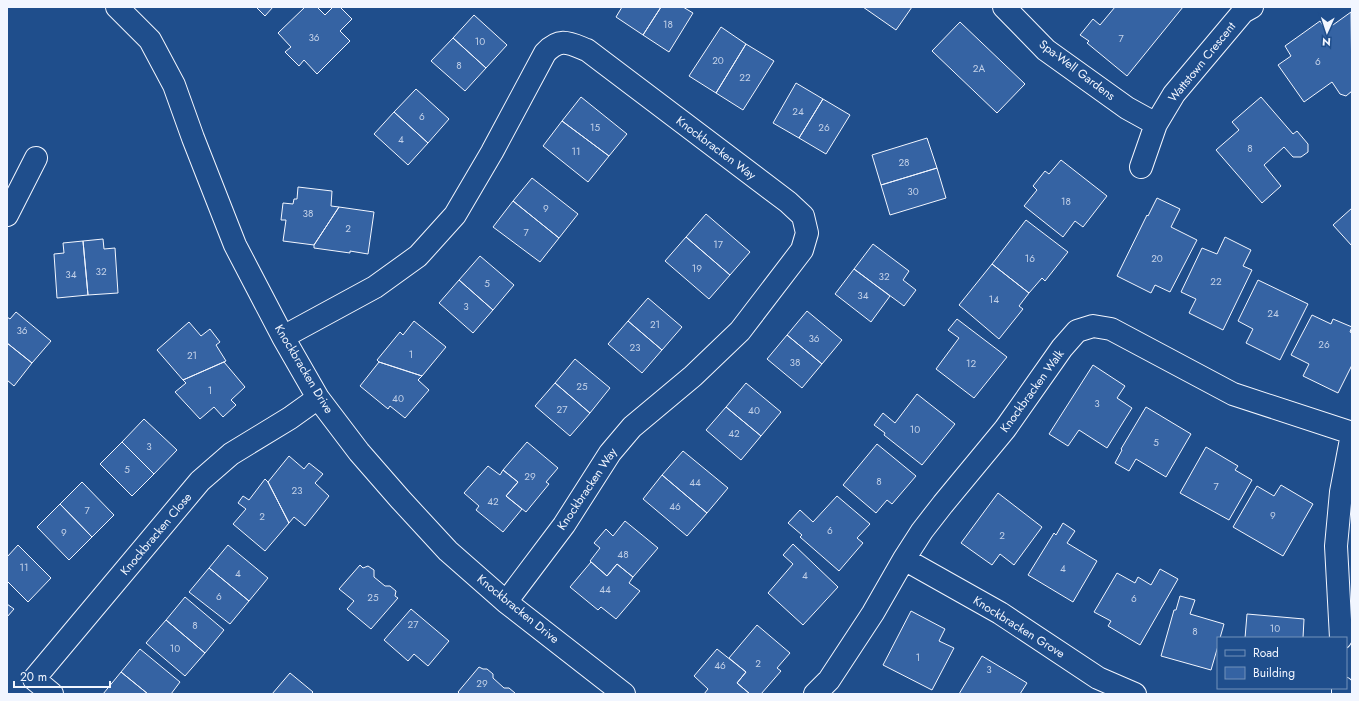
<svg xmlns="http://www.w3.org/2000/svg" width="1359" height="701" viewBox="0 0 1359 701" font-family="Jost,sans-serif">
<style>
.building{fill:#3563a3;stroke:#f2f6ff}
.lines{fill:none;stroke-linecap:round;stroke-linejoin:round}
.minor-casing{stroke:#f2f6ff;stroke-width:24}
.minor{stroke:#1f4e8c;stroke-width:22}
.labels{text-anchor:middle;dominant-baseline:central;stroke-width:3;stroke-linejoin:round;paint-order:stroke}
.number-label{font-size:10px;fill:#c3d1e8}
.street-label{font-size:12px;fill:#f2f6ff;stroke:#1f4e8c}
</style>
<rect width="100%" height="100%" fill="#1f4e8c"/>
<!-- building -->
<path class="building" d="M256,7H273L265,16Z
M305,7H317L325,15L333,7H340L352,19L340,31L350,41L317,74L304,60L299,66L285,52L291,47L278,33Z
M622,7H661L643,35L616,17Z
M661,7H683L693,13L669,52L643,35Z
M863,7H912L896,30Z
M1115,7H1183L1127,76L1087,43L1089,41L1080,35L1093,19L1100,25Z
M1351,12L1352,91L1346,96L1340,94L1332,82L1304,102L1278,65L1291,56L1285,46L1320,21L1326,30Z
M474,15L507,45L486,68L453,38Z
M960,22L1025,84L997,113L932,51Z
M721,27L746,44L716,93L689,76Z
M453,38L486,68L465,91L431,61Z
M746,44L774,61L743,110L716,93Z
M796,83L823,99L799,138L773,123Z
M416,89L449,119L428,143L394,112Z
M581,97L627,134L609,156L562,121Z
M1261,97L1293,134L1297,131L1308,144V152L1301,157H1293L1284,147L1264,165L1281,186L1262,203L1216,150L1239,130L1232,122Z
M823,99L850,115L826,154L799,138Z
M394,112L428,143L408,165L374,134Z
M562,121L609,156L588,182L543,146Z
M927,138L937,168L881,185L872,155Z
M1061,160L1107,196L1083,227L1075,221L1063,237L1024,206L1037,190L1033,186L1045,171L1049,174Z
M937,168L946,198L890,215L881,185Z
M532,178L578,214L559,238L513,201Z
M298,187L332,191L331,206L339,207L314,245L283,241L286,220H281L283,203L293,204L294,199H297Z
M1157,198L1180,209L1171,227L1197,240L1170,292L1155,285L1151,293L1117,276L1147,215L1148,216Z
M513,201L559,238L540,262L493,227Z
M339,207L374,212L368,254L350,251V253L314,248V245Z
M1352,208V246L1333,225Z
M706,214L750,252L730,275L686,237Z
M1026,220L1068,252L1045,281L1042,278L1029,293L992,264Z
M686,237L730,275L709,299L665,261Z
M1225,237L1251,250L1243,266L1252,270L1223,330L1189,313L1196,299L1181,292L1202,248L1217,254Z
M103,239L104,249L115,248L118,293L88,295L83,241Z
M83,241L88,295L57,298L54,254L64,253L63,243Z
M873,244L909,271L903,280L916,290L904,306L854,269Z
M480,256L514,285L493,310L459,280Z
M992,264L1029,293L1019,306L1023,309L999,339L959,305Z
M854,269L890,296L871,322L835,294Z
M459,280L493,310L473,333L439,303Z
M1258,280L1308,304L1280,360L1246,343L1253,329L1238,321Z
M648,298L682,327L662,350L628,321Z
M807,311L842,340L822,364L787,335Z
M16,312L51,341L32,363L7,343V317L10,319Z
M1312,315L1331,324L1333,319L1352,327L1350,332L1352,333V365L1338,393L1303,376L1309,364L1291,355Z
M957,319L1007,357L974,398L936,369L959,338L948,330Z
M414,321L446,347L422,376L379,362L377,360L400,332L403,335Z
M628,321L662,350L642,373L608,344Z
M189,322L201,336L210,329L220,342L216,345L226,361L183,380L157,350Z
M787,335L822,364L802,388L767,359Z
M7,343L32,363L14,386L7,380Z
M575,359L610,388L590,413L555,383Z
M224,362L245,387L231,400L236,405L223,417L214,407L200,419L175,392L186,383L183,380Z
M379,362L422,376L418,380L429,390L405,418L390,406L388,409L360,386Z
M1093,365L1125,386L1117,398L1132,408L1107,448L1079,430L1068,446L1049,434Z
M555,383L590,413L570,436L535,406Z
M746,383L781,412L761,436L726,407Z
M917,394L955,424L922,465L884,435L885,433L874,425L883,413L895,423Z
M726,407L761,436L741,460L706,430Z
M1146,407L1191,434L1166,477L1136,459L1129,471L1115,463L1122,450L1121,449Z
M144,419L177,450L154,474L122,442Z
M122,442L154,474L132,496L100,464Z
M527,442L558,468L546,482L549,484L526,512L506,496L518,482L503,470Z
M877,444L916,476L892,504L887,500L876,513L843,485Z
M1206,447L1238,466L1235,470L1252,480L1229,520L1180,493Z
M683,451L728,488L707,513L662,475Z
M289,456L304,469L309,463L323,474L315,483L329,496L305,526L294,517L289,523L268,482Z
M488,466L500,475L503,470L518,482L506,496L522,509L503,532L476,510L479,506L464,493Z
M662,475L707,513L687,536L643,499Z
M265,479L268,482L289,523L265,551L233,524L246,509L238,503L243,496L249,500Z
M82,482L114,515L92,537L60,504Z
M1281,485L1313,504L1283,556L1233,527L1257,486L1274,496Z
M998,493L1042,527L1014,565L1000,554L992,565L961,543Z
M837,496L870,524L857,538L863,543L839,571L800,537L802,535L788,523L800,510L813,522Z
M60,504L92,537L69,560L37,527Z
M625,521L658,548L633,577L617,564L607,576L590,561L600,548L594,543L606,529L613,536Z
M1063,523L1075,531L1067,543L1097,561L1073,602L1028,575L1054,533L1056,535Z
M793,544L838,587L803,625L768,593L793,564L783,555Z
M18,545L51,578L28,602L7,581V557Z
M228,545L268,578L249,601L209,568Z
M591,562L607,576L617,564L633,577L629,583L640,591L616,619L601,607L598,610L570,587Z
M360,565L363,568L368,566L374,570V577L385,586H390L396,591L395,596L398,598L371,629L347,609L354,601L339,589Z
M209,568L249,601L230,624L189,592Z
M1160,569L1178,579L1140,645L1108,626L1111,621L1094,612L1117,573L1135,583L1138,577L1151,585Z
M1180,596L1195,600L1190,614L1224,624L1220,638H1218V646L1211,670L1161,656L1174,610H1176Z
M185,597L224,630L205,653L166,620Z
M7,604L14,609L7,617Z
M411,609L449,641L428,666L414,654L408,661L384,640Z
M911,611L945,629L939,641L954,648L932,690L883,665Z
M1247,614L1304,619L1303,638H1245Z
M166,620L205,653L185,676L146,643Z
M757,625L790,653L777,668L781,671L761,694H750L737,683L746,672L729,658Z
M140,649L180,682L171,694H148L121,672Z
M717,649L746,672L737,683L750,694H704L708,689L694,676Z
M982,656L1027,683L1020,694H959Z
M479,667L483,669H487L493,674V678L504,688H509L515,693V694H460L458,692Z
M121,672L148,694H103Z
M290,673L313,692L311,694H272Z"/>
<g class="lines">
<defs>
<path id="minor" d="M117,7L150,40L174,85L193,138L235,245L283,337L318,398L359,452L400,499L448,551L506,602L624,694
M1004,7L1046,50L1127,108L1156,124
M1141,167L1156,124L1174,94L1243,12L1252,7
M7,215L36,158
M283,337L375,287L418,256L455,215L492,152L545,53C560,37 569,43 587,50L788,202L803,216L807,233L802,250L740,331L693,376L632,427L610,453L564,525L506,602
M904,559L1000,613L1098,678L1135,694
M1341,638L1336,546L1341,492L1352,434
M52,694L34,679L200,481L231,454L290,418L318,398
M815,694L829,680L873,613L904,559L922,531L943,504L1005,429L1062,348L1077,331L1093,326L1111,329L1233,394L1352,433
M1343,694V688"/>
</defs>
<!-- minor casing -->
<use href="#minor" class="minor-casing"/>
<!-- minor -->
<use href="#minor" class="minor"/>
</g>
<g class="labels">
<!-- number labels -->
<g class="number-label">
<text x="668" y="24">18</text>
<text x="314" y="37">36</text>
<text x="1121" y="38">7</text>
<text x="480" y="41">10</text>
<text x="718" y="60">20</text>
<text x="1318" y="61">6</text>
<text x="459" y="65">8</text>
<text x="979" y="68">2A</text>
<text x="745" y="77">22</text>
<text x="798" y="111">24</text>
<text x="422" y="116">6</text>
<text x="595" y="127">15</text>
<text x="824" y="127">26</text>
<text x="401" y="139">4</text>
<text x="1250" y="148">8</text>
<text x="576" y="151">11</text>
<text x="904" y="162">28</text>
<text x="913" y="191">30</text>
<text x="1066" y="201">18</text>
<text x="546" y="208">9</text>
<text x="308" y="213">38</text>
<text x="348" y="228">2</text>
<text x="526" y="232">7</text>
<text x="718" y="244">17</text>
<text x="1030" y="258">16</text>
<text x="1157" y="258">20</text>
<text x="697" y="268">19</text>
<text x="101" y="271">32</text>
<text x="71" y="274">34</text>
<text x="884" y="276">32</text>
<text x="1216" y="281">22</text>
<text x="487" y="283">5</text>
<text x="863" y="295">34</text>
<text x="994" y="299">14</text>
<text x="466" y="306">3</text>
<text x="1273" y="313">24</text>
<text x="655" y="324">21</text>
<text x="22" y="330">36</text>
<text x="814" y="338">36</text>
<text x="1324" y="344">26</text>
<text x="635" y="347">23</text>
<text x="411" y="354">1</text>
<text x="192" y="355">21</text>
<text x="795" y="362">38</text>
<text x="971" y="363">12</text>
<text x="582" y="386">25</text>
<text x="210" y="390">1</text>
<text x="398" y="398">40</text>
<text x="1097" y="403">3</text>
<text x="562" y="409">27</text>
<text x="754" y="410">40</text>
<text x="915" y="429">10</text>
<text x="734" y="433">42</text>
<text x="1156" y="442">5</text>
<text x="149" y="446">3</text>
<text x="127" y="469">5</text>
<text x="530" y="476">29</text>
<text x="879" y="481">8</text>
<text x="695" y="482">44</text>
<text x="1216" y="486">7</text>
<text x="297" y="490">23</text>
<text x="493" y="501">42</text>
<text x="675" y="506">46</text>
<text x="87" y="510">7</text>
<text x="1273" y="515">9</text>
<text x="262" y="516">2</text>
<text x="830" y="530">6</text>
<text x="64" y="532">9</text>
<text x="1002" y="535">2</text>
<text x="623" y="554">48</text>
<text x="24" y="567">11</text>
<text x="1063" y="568">4</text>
<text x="238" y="573">4</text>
<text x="805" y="575">4</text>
<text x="605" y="589">44</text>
<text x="219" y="596">6</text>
<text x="373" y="597">25</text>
<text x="1134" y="598">6</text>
<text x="413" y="624">27</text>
<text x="195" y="625">8</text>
<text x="1275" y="628">10</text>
<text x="1195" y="631">8</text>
<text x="175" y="648">10</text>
<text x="918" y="657">1</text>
<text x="758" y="663">2</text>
<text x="720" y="665">46</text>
<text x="989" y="669">3</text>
<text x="482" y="683">29</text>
</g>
<!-- street labels -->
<g class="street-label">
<text transform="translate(1202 62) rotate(-51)">Wattstown Crescent</text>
<text transform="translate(1077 70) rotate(37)">Spa-Well Gardens</text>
<text transform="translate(716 148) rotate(37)">Knockbracken Way</text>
<text transform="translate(304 369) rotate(59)">Knockbracken Drive</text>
<text transform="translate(1032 391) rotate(-54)">Knockbracken Walk</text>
<text transform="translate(587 489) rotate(-56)">Knockbracken Way</text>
<text transform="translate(156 534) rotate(-50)">Knockbracken Close</text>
<text transform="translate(518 609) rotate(39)">Knockbracken Drive</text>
<text transform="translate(1019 627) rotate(32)">Knockbracken Grove</text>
</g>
</g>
<!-- border -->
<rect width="1359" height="701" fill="none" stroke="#f2f6ff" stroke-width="16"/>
<!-- legend -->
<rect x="1217" y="637" width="130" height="52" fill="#1f4e8c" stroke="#7391ba"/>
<rect x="1225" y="650" width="20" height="6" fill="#1f4e8c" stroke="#7391ba"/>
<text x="1253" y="657" font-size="12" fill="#f2f6ff">Road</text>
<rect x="1225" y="667" width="20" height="12" fill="#3563a3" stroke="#7391ba"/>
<text x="1253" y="677" font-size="12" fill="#f2f6ff">Building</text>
<!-- north arrow -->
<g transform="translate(1327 32) rotate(183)" stroke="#1f4e8c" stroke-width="3" paint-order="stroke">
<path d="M0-3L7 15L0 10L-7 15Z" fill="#f2f6ff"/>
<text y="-6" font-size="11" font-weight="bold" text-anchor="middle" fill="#f2f6ff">N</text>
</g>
<!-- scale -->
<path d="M14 681v6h96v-6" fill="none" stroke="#f2f6ff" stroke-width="2"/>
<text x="20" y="681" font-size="12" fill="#f2f6ff" stroke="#1f4e8c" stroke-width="3" paint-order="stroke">20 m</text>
</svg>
